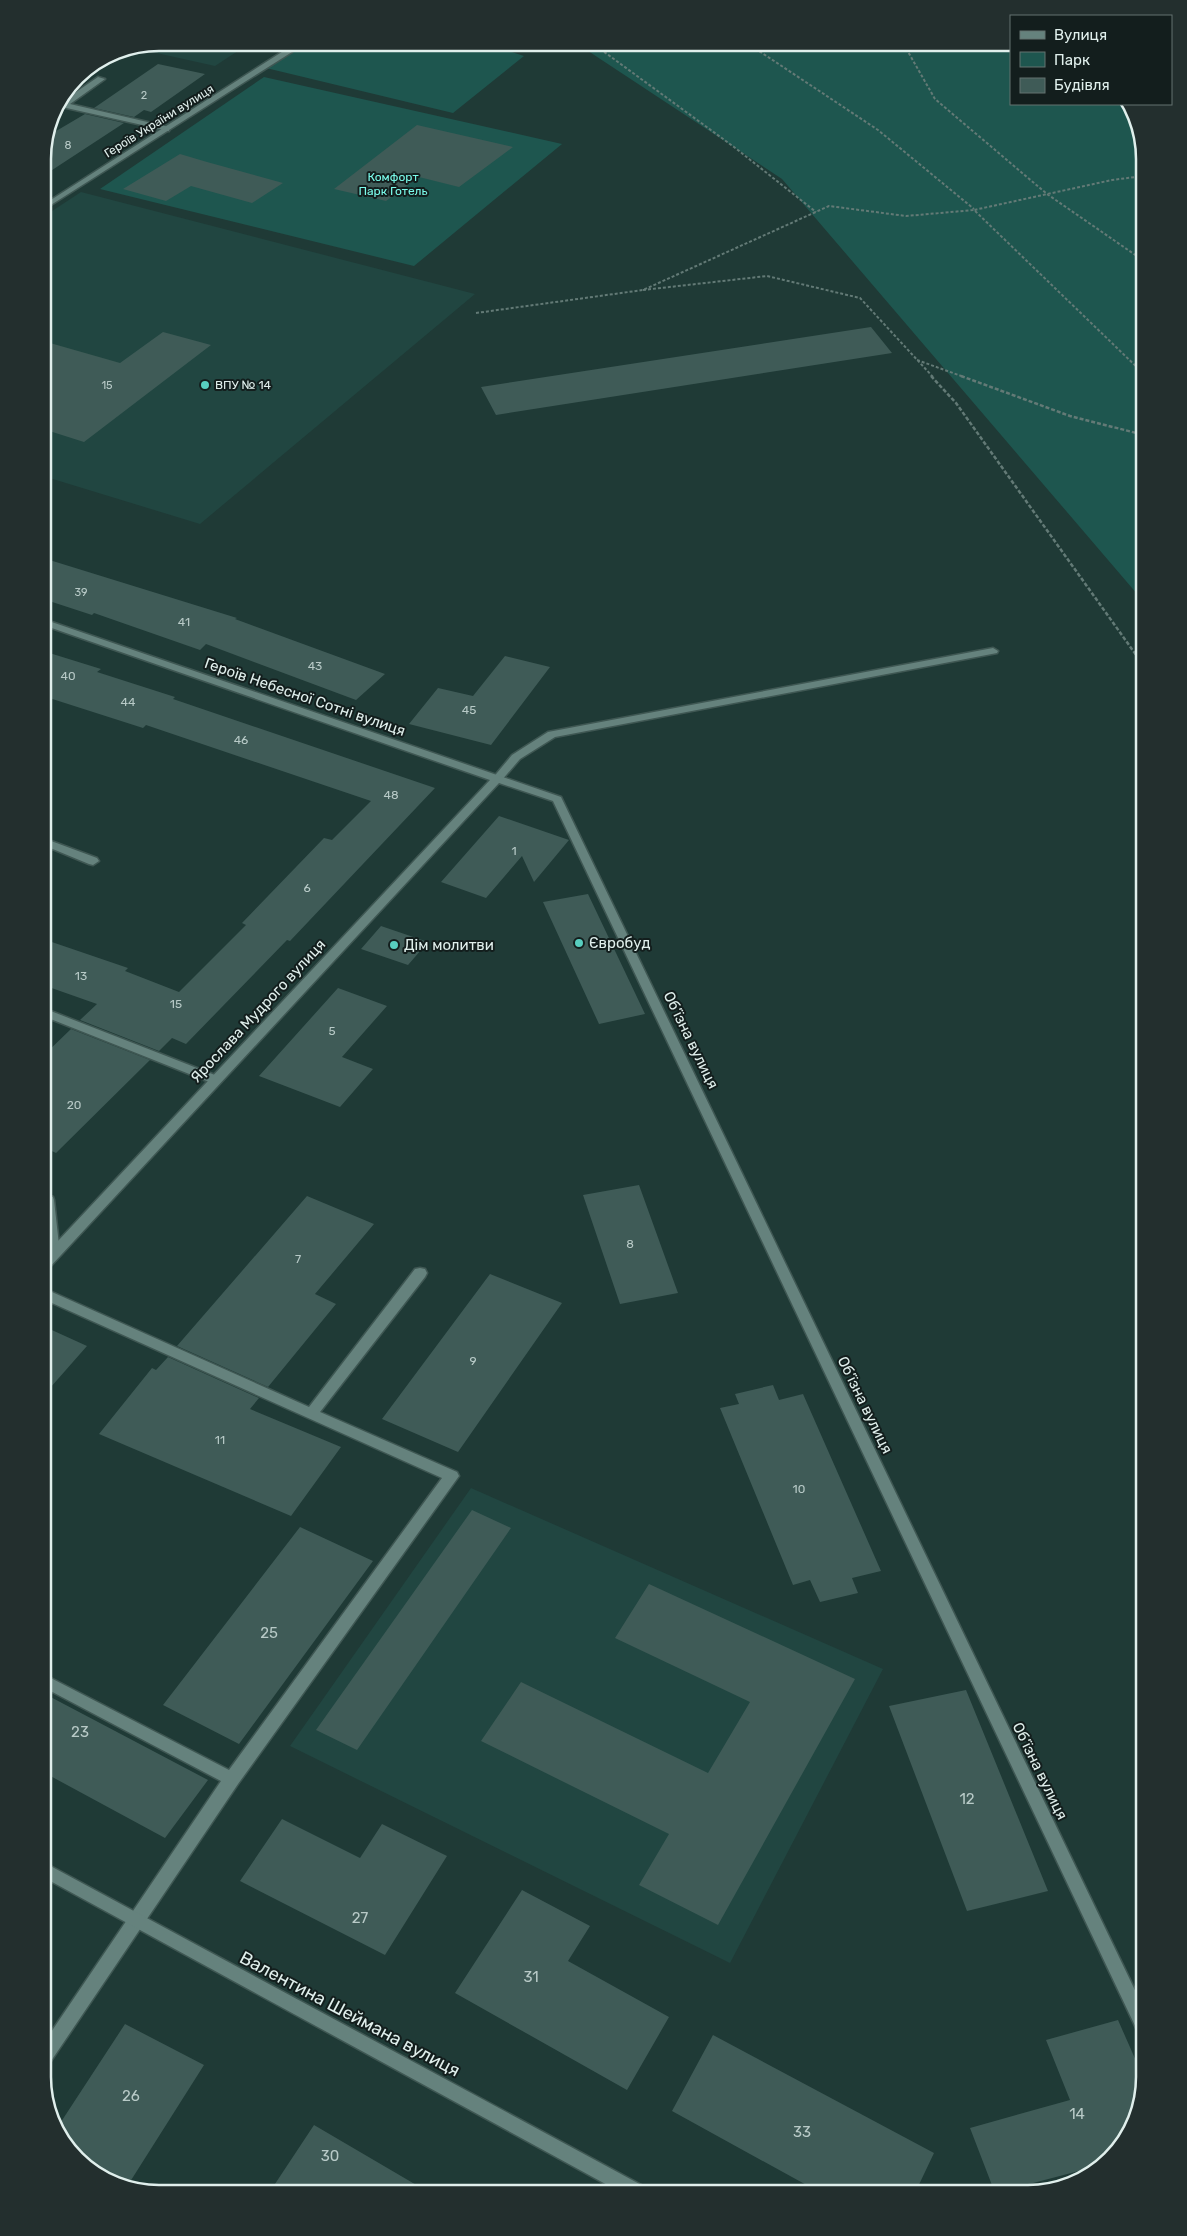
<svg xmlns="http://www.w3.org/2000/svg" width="1187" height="2236" viewBox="0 0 1187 2236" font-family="Rubik,sans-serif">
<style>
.built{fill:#214641}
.green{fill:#1e564f}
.building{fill:#3f5b57}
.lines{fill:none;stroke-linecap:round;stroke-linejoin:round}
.lane-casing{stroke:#3f5753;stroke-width:3}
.street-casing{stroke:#3f5753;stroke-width:3}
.secondary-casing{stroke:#3f5753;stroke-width:3}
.path-far1{stroke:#637a76;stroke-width:2;stroke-dasharray:3 2;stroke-linecap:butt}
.path{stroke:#637a76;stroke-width:2.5;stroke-dasharray:4 2;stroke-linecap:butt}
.lane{fill:#65827d;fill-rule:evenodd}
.street{fill:#65827d;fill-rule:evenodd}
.secondary{fill:#65827d;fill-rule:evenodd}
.poi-dot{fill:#58cebf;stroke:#131e1d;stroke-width:2}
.labels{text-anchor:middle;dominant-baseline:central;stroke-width:4;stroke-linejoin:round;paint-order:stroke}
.far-number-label{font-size:11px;fill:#b8cac7}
.far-street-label{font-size:12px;fill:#e0efec;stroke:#131e1d}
.far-park-label{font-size:12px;fill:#7bfceb;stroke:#131e1d}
.far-poi-label{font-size:12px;fill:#e0efec;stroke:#131e1d;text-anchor:start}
.number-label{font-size:12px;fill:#b8cac7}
.street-label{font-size:15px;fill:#e0efec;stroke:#131e1d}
.poi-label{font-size:15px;fill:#e0efec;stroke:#131e1d;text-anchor:start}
.near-number-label{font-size:15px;fill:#b8cac7}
.near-street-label{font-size:18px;fill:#e0efec;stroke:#131e1d}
.rim{fill:none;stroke:#e0efec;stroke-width:2.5}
</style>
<rect width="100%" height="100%" fill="#1f3a36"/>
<!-- built -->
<path class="built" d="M160,43H250L215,66L134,48Z
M81,192L475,294L200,524L43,476V217Z
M471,1488L883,1669L730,1963L290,1746Z"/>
<!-- green -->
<path class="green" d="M306,43H484L524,56L453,113L266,68Z
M576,43H1005L1011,46V104H1127L1135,115L1144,160V602L782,179Z
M264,77L562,144L414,266L100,189Z"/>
<!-- building -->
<path class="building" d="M158,64L205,74L151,112L144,110L134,117L94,108Z
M85,114L124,123L43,176V152L46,137Z
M417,125L513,147L459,187L419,177L386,201L334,189Z
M180,154L207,162L283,183L252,203L191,186L166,201L123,189Z
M871,327L892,353L496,415L481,387Z
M163,332L211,345L84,442L43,429V341L120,363Z
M43,558L237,618L235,619L385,674L356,700L206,644L200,650L94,613L92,615L43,599Z
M43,651L101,669L97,672L175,697L173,699L435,788L290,941L287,940L186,1044L172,1038L159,1051L80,1020L97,1004L43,985V939L128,968L125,971L179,992L246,925L242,923L324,838L332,840L371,801L146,725L143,728L43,696Z
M505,656L550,667L491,745L409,724L438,688L473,696Z
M499,816L569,840L534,882L522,856L486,898L441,882Z
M588,894L645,1014L599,1024L543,902Z
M381,926L428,942L408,965L361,949Z
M338,988L387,1006L342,1057L373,1069L340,1107L259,1076Z
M71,1029L150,1060L56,1153L43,1147V1056Z
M639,1185L678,1293L620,1304L583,1195Z
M307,1196L374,1224L315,1294L336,1304L268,1387L177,1346Z
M490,1274L562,1303L458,1452L382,1419Z
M43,1326L87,1346L43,1396Z
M168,1357L259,1398L250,1409L341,1447L291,1516L99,1434L152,1368L156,1370Z
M773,1385L779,1400L803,1394L881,1571L852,1578L858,1593L820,1602L810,1580L793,1585L720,1408L739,1404L735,1394Z
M472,1510L511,1528L357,1750L316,1730Z
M300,1527L373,1561L239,1744L163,1705Z
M649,1584L855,1679L718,1925L639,1885L669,1834L481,1741L521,1682L708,1773L750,1702L615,1638Z
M966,1690L1048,1891L967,1911L889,1706Z
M43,1693L208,1780L165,1838L43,1772Z
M282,1819L360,1858L382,1824L447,1856L385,1955L240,1881Z
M522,1890L590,1926L568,1961L669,2017L627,2090L455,1993Z
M1118,2020L1144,2079L1125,2141L1094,2167L995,2193L970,2128L1070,2100L1046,2040Z
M125,2024L204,2065L128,2185L86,2164L57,2128Z
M713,2035L934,2153L915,2193H821L672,2111Z
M314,2125L430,2193H269Z"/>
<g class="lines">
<defs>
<path id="lane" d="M98,77L105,79L70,104L169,127V131L62,107L63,101Z
M993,648L998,651L997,653L555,737L520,759L501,781L497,782L492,779L512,755L548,732Z
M43,838L97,858L99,861L93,865L89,864L43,845Z
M43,1193L53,1197L54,1200L60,1254L58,1257H48L46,1254Z
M420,1268L425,1269L427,1273L425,1277L320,1412L457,1472L459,1476L238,1784L49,2064L43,2066V2044L221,1781L43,1687V1674L229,1770L442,1478L43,1299V1288L309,1407L415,1269Z"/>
<path id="street" d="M285,50L292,52L43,210V205Z
M43,1008L220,1077L222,1080L216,1084L212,1083L43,1016Z
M43,1862L645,2187L648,2193H622L43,1877Z"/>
<path id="secondary" d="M43,619L561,797L1144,2009V2034L1138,2032L553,801L499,783L48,1269L43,1270V1257L490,780L43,625Z"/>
</defs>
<!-- lane casing -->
<use href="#lane" class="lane-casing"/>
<!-- street casing -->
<use href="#street" class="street-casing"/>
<!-- secondary casing -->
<use href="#secondary" class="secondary-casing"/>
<!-- path-far1 -->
<path class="path-far1" d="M592,43L734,147L816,212
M747,43L878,130L974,209
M892,43L907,50L935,99L1047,194L1144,261
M1144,176L1112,180L974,210L1144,374
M643,290L767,276L860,298L933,377
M476,313L643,290L829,206L906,216L974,210
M917,360L964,377"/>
<!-- path -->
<path class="path" d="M931,376L956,403L1144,666
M961,376L1070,416L1144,435"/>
<!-- lane -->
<use href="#lane" class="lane"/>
<!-- street -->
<use href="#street" class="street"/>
<!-- secondary -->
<use href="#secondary" class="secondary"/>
</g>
<!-- markers -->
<g class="poi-dot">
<circle cx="205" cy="385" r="5"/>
<circle cx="579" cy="943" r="5"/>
<circle cx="394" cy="945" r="5"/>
</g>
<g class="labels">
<!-- far-number labels -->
<g class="far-number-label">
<text x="144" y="95">2</text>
<text x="68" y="145">8</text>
<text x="107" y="385">15</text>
<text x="81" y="592">39</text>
</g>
<!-- far-street labels -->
<g class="far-street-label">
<text transform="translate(159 121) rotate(-32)">Героїв України вулиця</text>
</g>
<!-- far-park labels -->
<g class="far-park-label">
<text x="393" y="177">Комфорт<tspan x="393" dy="14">Парк Готель</tspan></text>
</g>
<!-- far-poi labels -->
<g class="far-poi-label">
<text x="215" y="385">ВПУ № 14</text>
</g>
<!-- number labels -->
<g class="number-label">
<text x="184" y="622">41</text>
<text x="315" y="666">43</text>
<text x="68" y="676">40</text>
<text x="128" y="702">44</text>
<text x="469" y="710">45</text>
<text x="241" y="740">46</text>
<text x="391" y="795">48</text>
<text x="514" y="851">1</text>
<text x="307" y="888">6</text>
<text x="81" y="976">13</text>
<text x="176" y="1004">15</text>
<text x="332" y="1031">5</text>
<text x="74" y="1105">20</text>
<text x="630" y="1244">8</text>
<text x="298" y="1259">7</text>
<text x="473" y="1361">9</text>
<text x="220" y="1440">11</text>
<text x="799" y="1489">10</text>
</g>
<!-- street labels -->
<g class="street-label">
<text transform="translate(305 697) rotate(19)">Героїв Небесної Сотні вулиця</text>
<text transform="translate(258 1011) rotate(-47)">Ярослава Мудрого вулиця</text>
<text transform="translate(691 1040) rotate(64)">Об’їзна вулиця</text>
<text transform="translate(865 1405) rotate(64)">Об’їзна вулиця</text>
<text transform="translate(1040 1771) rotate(64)">Об’їзна вулиця</text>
</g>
<!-- poi labels -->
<g class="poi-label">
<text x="589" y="943">Євробуд</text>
<text x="404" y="945">Дім молитви</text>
</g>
<!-- near-number labels -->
<g class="near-number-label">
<text x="269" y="1633">25</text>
<text x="80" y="1732">23</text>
<text x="967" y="1799">12</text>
<text x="360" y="1918">27</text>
<text x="531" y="1977">31</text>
<text x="131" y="2096">26</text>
<text x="1077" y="2114">14</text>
<text x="802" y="2132">33</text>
<text x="330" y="2156">30</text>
</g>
<!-- near-street labels -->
<g class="near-street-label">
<text transform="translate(350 2014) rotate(28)">Валентина Шеймана вулиця</text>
</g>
</g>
<!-- crop -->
<path d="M0 0H1187V2236H0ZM159 51H1028A108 108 0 0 1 1136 159V2077A108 108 0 0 1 1028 2185H159A108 108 0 0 1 51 2077V159A108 108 0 0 1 159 51Z" fill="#232f2e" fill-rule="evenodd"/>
<path class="rim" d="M159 51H1028A108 108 0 0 1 1136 159V2077A108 108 0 0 1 1028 2185H159A108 108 0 0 1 51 2077V159A108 108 0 0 1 159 51Z"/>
<!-- legend -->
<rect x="1010" y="15" width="162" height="90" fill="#131e1d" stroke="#657270"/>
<rect x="1020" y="31" width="25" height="8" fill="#65827d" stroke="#657270"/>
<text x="1054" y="40" font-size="15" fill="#e0efec">Вулиця</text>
<rect x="1020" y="52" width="25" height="15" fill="#1e564f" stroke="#657270"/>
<text x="1054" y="65" font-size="15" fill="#e0efec">Парк</text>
<rect x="1020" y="78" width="25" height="15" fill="#3f5b57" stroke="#657270"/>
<text x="1054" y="90" font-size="15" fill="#e0efec">Будівля</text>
</svg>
